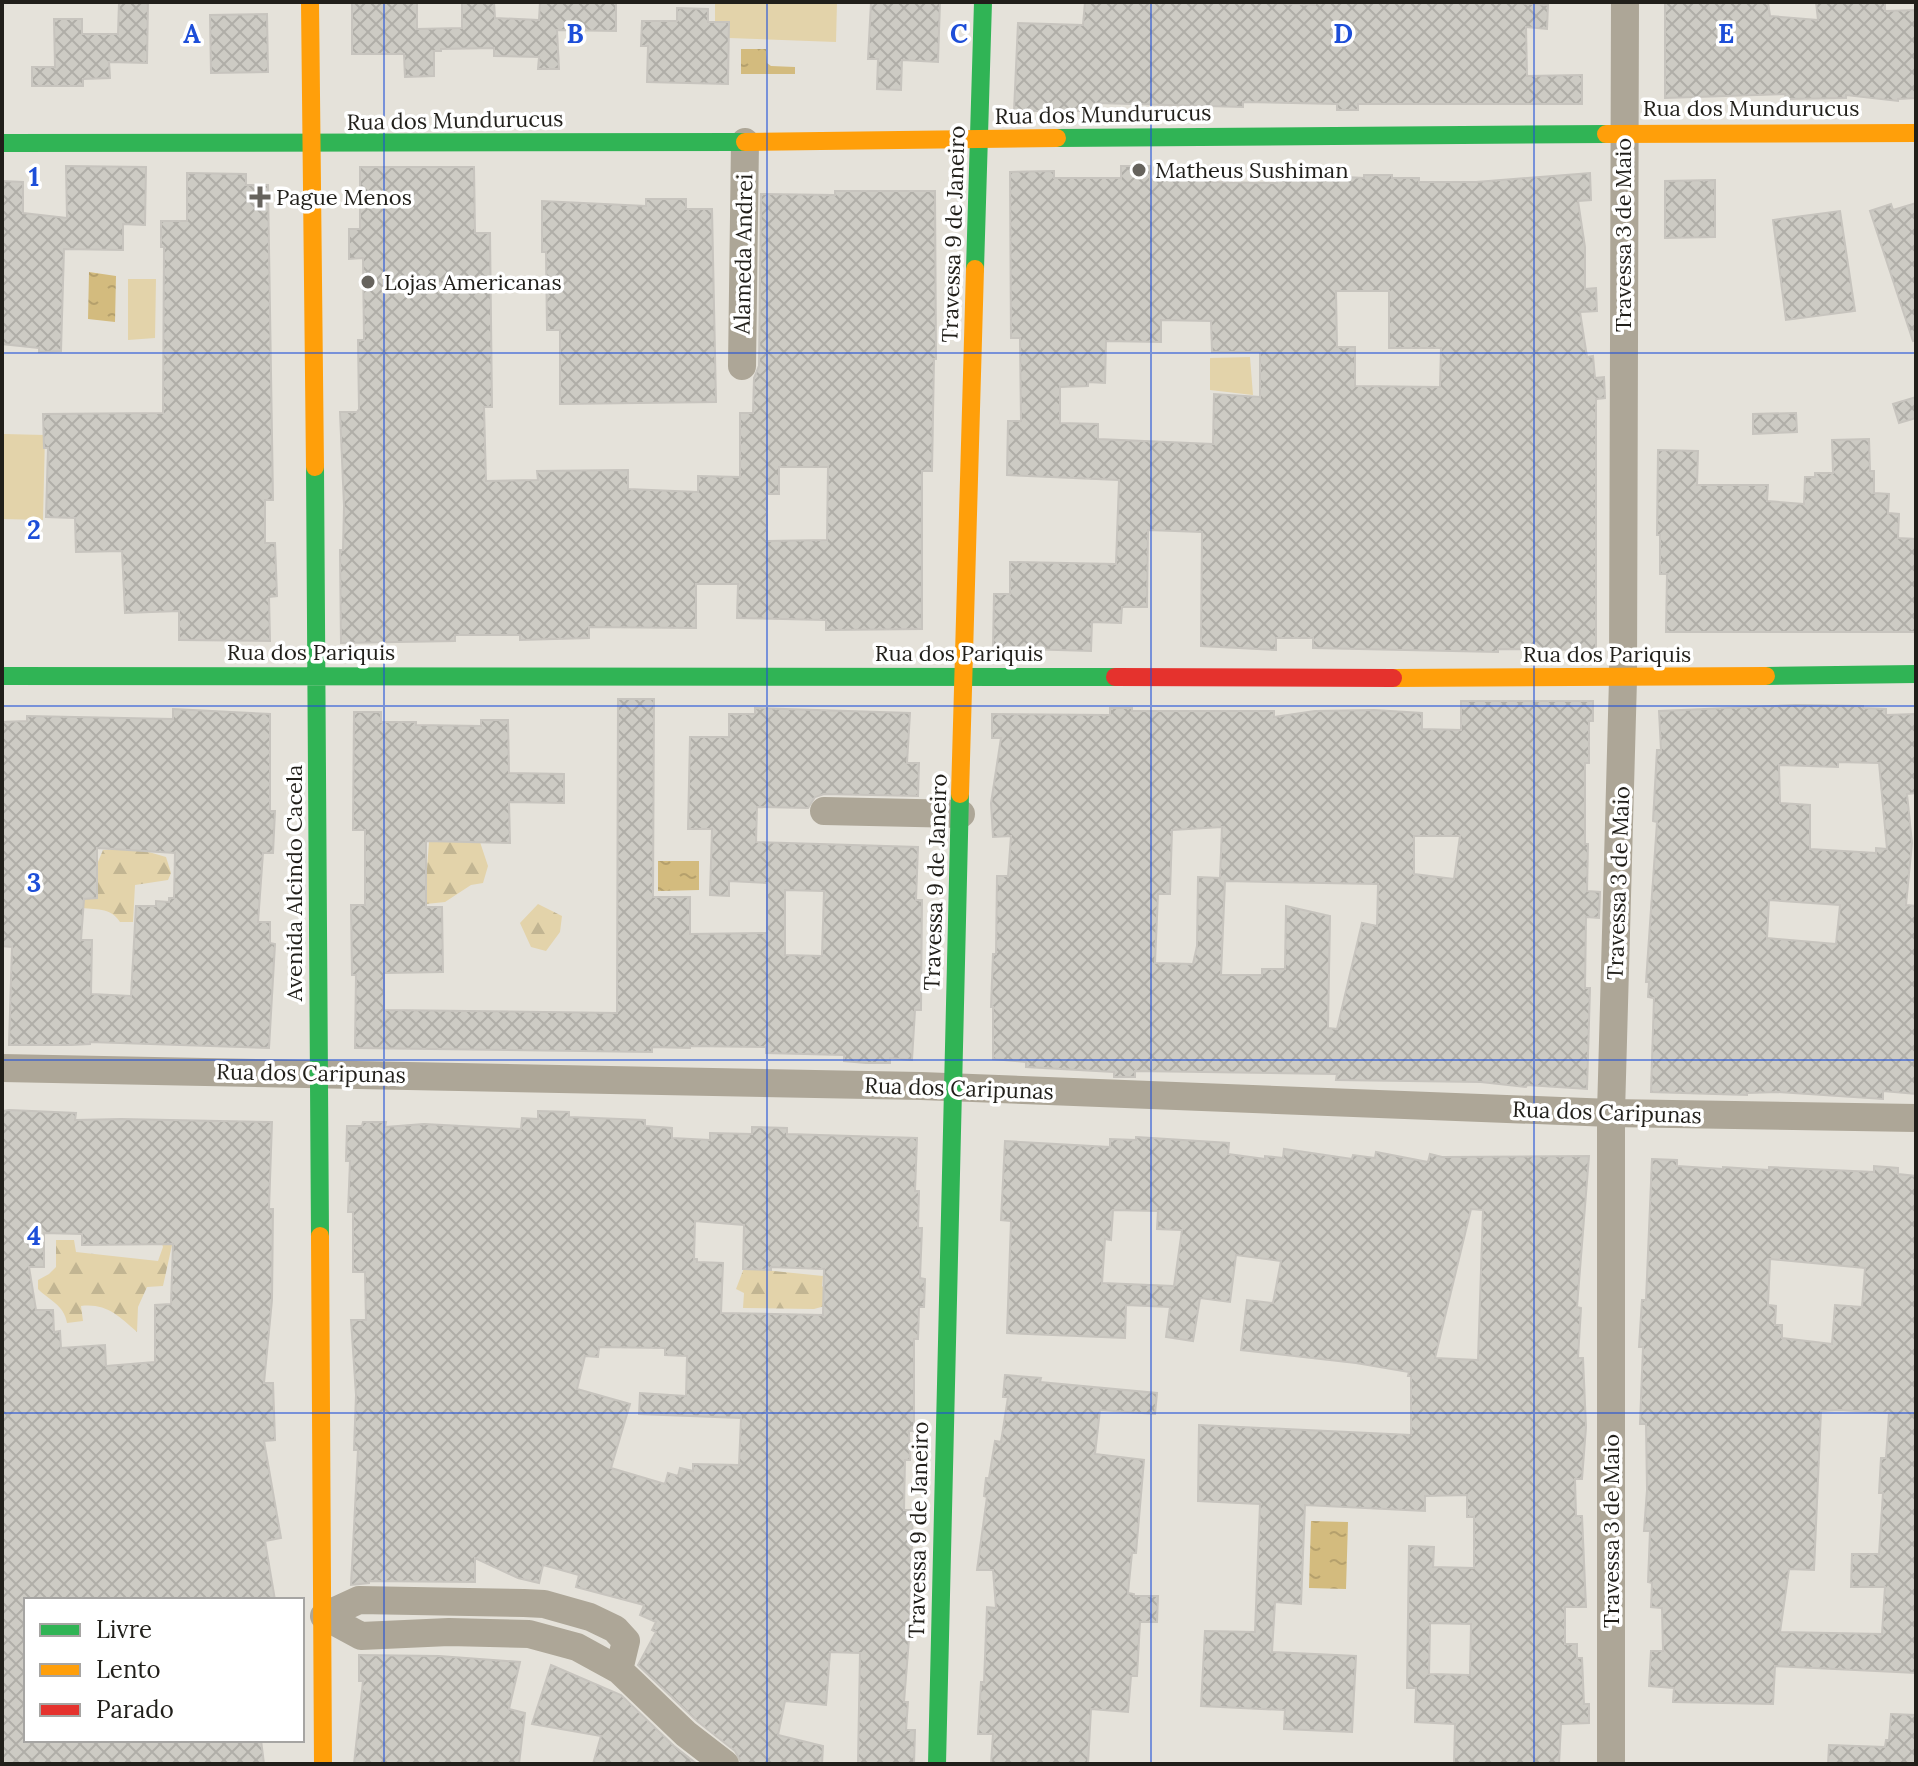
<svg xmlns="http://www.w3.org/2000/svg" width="1918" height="1766" viewBox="0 0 1918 1766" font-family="Lora,serif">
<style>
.forest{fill:url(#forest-firs)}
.park{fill:#e3d3aa}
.water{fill:url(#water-ripples)}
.building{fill:url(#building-cross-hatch);stroke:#c7c4be;stroke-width:2;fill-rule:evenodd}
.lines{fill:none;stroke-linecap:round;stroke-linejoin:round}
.street{stroke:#ada697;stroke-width:28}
.fast{stroke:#30b455;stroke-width:18}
.slow{stroke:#ff9f0a;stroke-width:18}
.jam{stroke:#e5322d;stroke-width:18}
.grid{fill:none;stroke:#1d4ed8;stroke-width:2;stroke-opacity:0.55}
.poi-dot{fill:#66635d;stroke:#fff;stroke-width:3}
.labels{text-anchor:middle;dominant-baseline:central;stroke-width:7;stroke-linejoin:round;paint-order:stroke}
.street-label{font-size:22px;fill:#211f1a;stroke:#fff}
.poi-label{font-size:22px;fill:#211f1a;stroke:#fff;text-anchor:start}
.grid-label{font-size:26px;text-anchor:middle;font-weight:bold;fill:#1d4ed8;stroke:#fff;stroke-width:7;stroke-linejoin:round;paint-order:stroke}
</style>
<defs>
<pattern id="forest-firs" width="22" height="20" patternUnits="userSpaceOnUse" patternTransform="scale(2)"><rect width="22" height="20" fill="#e3d3aa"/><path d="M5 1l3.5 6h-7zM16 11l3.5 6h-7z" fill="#c2b592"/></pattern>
<pattern id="water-ripples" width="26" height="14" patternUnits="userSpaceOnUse" patternTransform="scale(2)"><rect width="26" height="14" fill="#d3bb7e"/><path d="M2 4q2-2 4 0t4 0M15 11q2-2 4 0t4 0" fill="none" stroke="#b5a06c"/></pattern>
<pattern id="building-cross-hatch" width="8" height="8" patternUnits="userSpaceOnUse" patternTransform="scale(2)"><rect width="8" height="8" fill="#cdcbc4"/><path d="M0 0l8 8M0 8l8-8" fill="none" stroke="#b0aea8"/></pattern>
</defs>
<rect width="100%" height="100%" fill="#e5e2da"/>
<!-- forest -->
<path class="forest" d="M429,842H480L488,866L483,883L471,885L445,902L426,904L419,894L426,882Z
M135,848L166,857L171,873L168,880L135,885L133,922H120C110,906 95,911 79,907L103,850Z
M538,904L562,916L560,932L546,951L531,947L520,923Z
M56,1240H74L76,1252L158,1261L163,1247L162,1244L172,1245L163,1286L147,1287L138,1307L137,1332C119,1316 106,1303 81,1306L83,1321L67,1323C64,1305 50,1301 38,1289V1280L49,1274L56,1267Z
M744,1268L823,1276L822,1286L828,1291L825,1306L814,1309L743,1308L744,1293L736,1289Z"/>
<!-- park -->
<path class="park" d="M636,2H837L836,42L729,38V23L715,22V3Z
M128,279H156L155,338L128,340Z
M1250,357L1253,395L1210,390V358Z
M4,434L45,435L43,520L3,519Z"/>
<!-- water -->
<path class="water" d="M741,49H766L767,63L771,66L795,67V74H741Z
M89,272L116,276L115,322L88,319Z
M658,861H699V890L658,891Z
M1311,1521L1348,1522L1346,1589L1309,1588Z"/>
<!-- building -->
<path class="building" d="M119,2H148L147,63L109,62L110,78L83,79V86H32V67H55L54,19H82V34H118Z
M352,2H417V29L462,28V2H494L495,18L539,20L540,2H616V31L557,30L559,69H538L539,57L494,56V48L441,49V51H434V76L405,77L404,54H352Z
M871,2H940L938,62L902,60L901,90L877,89L878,59H868Z
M1085,2H1253L1315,5V2H1499L1548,5L1547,29L1526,27L1527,76L1582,75V104H1358V110H1337V104L1243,102V107L1096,103V111H1014L1018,23L1083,25Z
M1665,2H1768L1770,16L1818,20L1816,2H1885V11L1916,10V98L1898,99V101L1846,95V98L1786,99L1785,94L1665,98Z
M677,8L708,9V22H729L728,84L647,82L648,46H641L642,21H677Z
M267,14L268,72L211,73L210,15Z
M66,166L146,167L145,225L123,224V250L64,249L61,351L39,352V348L2,344V181L23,182V213L67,218Z
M1121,166H1150V179L1212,180V182L1277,183V178L1347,180V177L1364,178V175H1392V178H1419V182H1476L1590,173L1591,200L1578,201L1585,247V289L1596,288L1597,311L1580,312L1587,357L1593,356L1595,378L1604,377L1605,398L1596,399V650L1498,649V652L1313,648V638H1276V650L1201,646L1202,532L1148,530L1147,607H1122L1121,623L1092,622L1091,651L993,648L994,594H1010V562L1116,564L1119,480L1007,475L1008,421H1021L1020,338H1011L1010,172L1054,171V178H1121ZM1336,291H1389V348H1441L1440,387L1355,386V347H1337ZM1161,320L1211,321L1212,352H1260V397L1214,394L1213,444L1098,439V424L1060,423V387L1088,386V382L1105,383L1106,341L1161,342Z
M360,167H474L475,233H490L492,407H484L486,481L538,480L537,471L628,470V489L698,492V476L740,477V413H753L754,378L759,366L761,194L835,195V191H935L936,359H934L932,471H922V629L826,630V620L737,618L738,584H696V628L589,627V638L520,640V635H455V641L341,643L340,550H343L344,506L340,412H357L359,409L358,340H364L363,258L349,259V229H360ZM779,467H828L827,540L767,541V494H779Z
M187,173L246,174V185H268L273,500H265V543H275L277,596L269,597L270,641L179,640V611L125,613L122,551L76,552L75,518L46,517L48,448H44L43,414L163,413L164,247H161V221H187Z
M1715,180V237L1665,238V181Z
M646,199H686V209H712L716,402L560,404V330H547L546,252H542V201L646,206Z
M1916,203V340L1913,341L1870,211L1891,204L1893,210Z
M1840,211L1855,311L1786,320L1773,220Z
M1916,397V418L1899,423L1893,404Z
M1796,413L1797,432L1753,434V414Z
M1869,439L1870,471H1874V493L1889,494L1888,513L1899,514L1898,538L1916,539V632H1666L1667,574H1660V535H1657L1658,450L1698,451L1697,485H1768L1767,501L1804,504L1805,477H1815V473H1833L1832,440Z
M618,699H654L653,897H690V934L767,933V883L729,881V896L710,895L712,829H688L690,737H729V714H755V708L910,713L907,763H919L918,796L824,794L815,797L808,808L757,807L756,842L918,847L916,900H922L921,1010H915L912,1060L890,1058V1063H866L844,1061V1055L766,1053V1047L690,1046V1048L652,1047V1052L355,1048L356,975H352L351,905H365V830H353L354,712H381V722H416V725L481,726V720H508L509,773L564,774V803L509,802L510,843L426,841V907H442L443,972L384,973V1010L617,1013ZM785,890L824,891L822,956L785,955Z
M1461,701H1593V721H1589V763H1585V844H1588L1587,891L1600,892L1599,918L1586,917L1585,988H1590L1587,1089L1527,1085L1526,1087L1481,1082L1336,1080L1337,1074L1135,1071V1077H1114V1072L1026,1067V1062L993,1059V1007H991L993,954H996L997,876H1008L1011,836L993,837L991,803L1001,738H992V714L1110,715V708H1132V711H1274V717L1315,711L1374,710L1422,713V729L1461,730ZM1222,827L1220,878L1198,877L1197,946L1193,964L1155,963L1158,894H1170L1172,830ZM1414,836H1460L1454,879L1414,874ZM1225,881L1378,884L1377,926L1362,923L1337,1029L1328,1028L1330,916L1286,906L1285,969H1262V975H1221Z
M1796,705L1863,706V708L1886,709V715L1915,714L1916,793L1907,794L1912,843L1906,905L1916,906V1094L1883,1091V1099L1778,1092L1747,1093V1095L1651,1092L1654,998L1648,997L1649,982H1646L1657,822L1653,821L1657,750H1661L1659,711ZM1838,762L1879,763L1887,849L1876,848V853L1810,849V805L1780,803L1779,765L1838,767ZM1769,900L1840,905L1836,944L1767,938Z
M173,709L270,714V811H275L273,853H263L258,922H270V943L275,944L269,1048L90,1042V1044L71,1045H9L12,947L2,946V722L27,721V716L173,719ZM97,848L175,853L174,898H169V902L156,901V906H136L131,996L91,994L92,940H81L84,899L97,898Z
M9,1110L76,1113L75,1120L121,1119L272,1122L269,1209H273L272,1300L264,1383H273L275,1440L264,1441L281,1538L265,1541L275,1600H26V1740H261L264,1764H2V1111ZM44,1233L82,1234V1245L173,1244L171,1304L155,1305V1362L106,1366L105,1345L61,1348L60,1331L54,1332L53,1310H36L29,1267H44Z
M538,1111L569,1112V1117L645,1120V1126L672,1128V1138L710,1140V1133L752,1134V1127L787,1128V1134L917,1138L915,1191H919L918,1228H922L920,1278L925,1279L924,1307H919L918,1339H914V1431H909L910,1460H905L904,1510H913L909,1639L904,1702H908L906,1730H915L914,1764L858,1763L860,1653L830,1652L826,1705L785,1701L778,1735L823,1746L822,1764H742L735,1751L697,1721L638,1665L656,1632L652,1630L656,1622L640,1615L644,1605L576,1587L579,1575L543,1565L539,1583L518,1578L475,1558V1582L369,1581V1583L351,1585L358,1450H354L356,1395L351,1320H366L365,1272H353V1212H348L350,1161H346L347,1126H362L363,1122H386L385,1127L424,1124L521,1129L522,1118L538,1119ZM695,1221L744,1225L743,1269L771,1270V1267L824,1269L823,1315L721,1313L723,1263L697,1262V1259H694ZM599,1347L665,1348V1355L687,1356L686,1396L640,1393L639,1414L741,1418L739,1465L693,1464V1471L680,1468L678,1476L668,1473L665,1484L611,1468L630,1404L577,1389L585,1356L598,1357Z
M1136,1137L1229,1143L1228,1154L1265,1159V1156L1283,1158L1284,1149L1352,1159L1353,1155L1375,1158L1376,1152L1428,1162L1430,1154L1442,1157L1589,1156L1577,1307L1581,1308L1578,1358H1583L1586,1427L1582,1479H1575L1576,1516H1582L1586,1607H1565V1644H1577V1658H1582L1584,1704H1589V1723L1561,1724L1559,1764H1454L1455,1724L1415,1722L1416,1688H1407L1409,1546L1434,1547L1433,1567L1474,1568V1517H1467V1495L1425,1496V1511L1305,1505L1301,1604L1275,1602L1272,1652L1356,1656L1352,1732L1284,1729L1285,1710L1201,1706L1205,1631L1255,1632L1260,1504L1198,1501L1199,1425L1411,1435V1376H1408L1409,1372L1356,1363L1241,1350L1247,1300L1273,1303L1281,1261L1236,1255L1230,1302L1200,1298L1193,1341L1166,1337L1170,1307L1126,1305L1125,1338L1007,1333L1011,1221L1001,1220L1005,1141L1110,1147V1139L1136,1140ZM1471,1209L1483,1210L1478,1360L1435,1358ZM1113,1210L1158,1211L1157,1229L1182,1230L1174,1286L1102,1283L1105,1239L1111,1240ZM1430,1623L1471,1624L1470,1675L1429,1674Z
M1652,1159L1677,1160V1166L1723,1169V1167L1769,1170V1167L1874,1172V1166L1898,1168V1174L1916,1176V1673L1775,1666L1773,1704L1673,1702L1674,1688L1649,1686L1651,1651H1663L1662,1608L1651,1607L1652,1583L1648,1582L1650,1531H1644L1647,1490L1646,1424H1640L1643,1347H1639L1642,1300H1646ZM1770,1259L1865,1268L1862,1307L1835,1305L1832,1344L1782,1338V1325H1775L1776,1306L1768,1305ZM1839,1410L1889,1413L1886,1458H1881L1879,1493H1883L1879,1554H1852L1851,1587H1885L1882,1634L1780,1632L1789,1569L1814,1570L1821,1411Z
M1005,1375L1041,1378L1040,1382L1157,1393L1155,1414L1100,1410L1095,1454L1144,1460L1137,1541L1136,1553H1132L1128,1593L1134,1594V1596H1158L1157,1622H1140L1137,1676H1131L1128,1712L1091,1709L1088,1764H991L993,1734H978L981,1682H984L987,1607L996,1608L993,1570H977L987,1497L984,1496L986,1478H989L995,1441L1001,1442L1008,1397H1003Z
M359,1655L439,1656L520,1662L509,1709L525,1713L519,1764H354L363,1681H359Z
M551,1665L621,1695L674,1746L697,1764H593L601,1736L532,1724Z
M1891,1714L1916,1715V1764H1828L1829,1745L1885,1747L1886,1740H1889Z"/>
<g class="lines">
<!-- street -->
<path class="street" d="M742,366L745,142
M824,811L961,814
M2,1068L921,1086L1611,1113L1916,1118
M324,1616L361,1636L449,1632L529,1634L577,1647L619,1670L686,1734L725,1764
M324,1616L359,1600L524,1603L544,1604L590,1617L615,1629L626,1641L619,1670
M1611,1764V1113L1623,679L1625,2"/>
<!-- fast -->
<path class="fast" d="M1057,138L1606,134
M2,143L745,142
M975,269L983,2
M315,467L320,1236
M2,676L1115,677
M1766,676L1916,674
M937,1764L960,794"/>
<!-- slow -->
<path class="slow" d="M310,2L315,467
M1606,134L1916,133
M745,142L1057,138
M1393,678L1766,676
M960,794L975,269
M320,1236L323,1764"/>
<!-- jam -->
<path class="jam" d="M1115,677L1393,678"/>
</g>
<!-- grid -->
<path class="grid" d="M384,2V1764M767,2V1764M1151,2V1764M1534,2V1764M2,353H1916M2,706H1916M2,1060H1916M2,1413H1916"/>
<!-- markers -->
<g class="poi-dot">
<circle cx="1139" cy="170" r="8"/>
<path d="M256 185h8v8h8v8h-8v8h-8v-8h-8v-8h8z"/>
<circle cx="368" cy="282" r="8"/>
</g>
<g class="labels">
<!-- street labels -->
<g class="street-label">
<text x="1751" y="108">Rua dos Mundurucus</text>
<text transform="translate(1103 114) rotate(-1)">Rua dos Mundurucus</text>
<text transform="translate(455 120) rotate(-1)">Rua dos Mundurucus</text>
<text transform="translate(953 234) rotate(-88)">Travessa 9 de Janeiro</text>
<text transform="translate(1623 235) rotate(-90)">Travessa 3 de Maio</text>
<text transform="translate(743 254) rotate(-89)">Alameda Andrei</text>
<text x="311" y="652">Rua dos Pariquis</text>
<text x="959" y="653">Rua dos Pariquis</text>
<text x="1607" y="654">Rua dos Pariquis</text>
<text transform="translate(935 882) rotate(-88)">Travessa 9 de Janeiro</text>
<text transform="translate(294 883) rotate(-90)">Avenida Alcindo Cacela</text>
<text transform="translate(1618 883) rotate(-88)">Travessa 3 de Maio</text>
<text transform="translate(311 1073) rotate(1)">Rua dos Caripunas</text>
<text transform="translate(959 1088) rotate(2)">Rua dos Caripunas</text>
<text transform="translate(1607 1112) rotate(2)">Rua dos Caripunas</text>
<text transform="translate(918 1530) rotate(-89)">Travessa 9 de Janeiro</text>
<text transform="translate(1611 1531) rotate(-90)">Travessa 3 de Maio</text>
</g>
<!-- poi labels -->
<g class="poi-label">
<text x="1155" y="170">Matheus Sushiman</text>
<text x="276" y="197">Pague Menos</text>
<text x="384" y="282">Lojas Americanas</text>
</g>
</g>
<g class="grid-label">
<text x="192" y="43">A</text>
<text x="575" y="43">B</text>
<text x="959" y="43">C</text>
<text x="1343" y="43">D</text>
<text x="1726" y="43">E</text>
<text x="34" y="186">1</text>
<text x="34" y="539">2</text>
<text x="34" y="892">3</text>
<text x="34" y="1245">4</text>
</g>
<!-- border -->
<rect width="1918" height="1766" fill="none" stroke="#211f1a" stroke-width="8"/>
<!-- legend -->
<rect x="24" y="1598" width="280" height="144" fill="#ffffff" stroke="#a6a5a3" stroke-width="2"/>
<rect x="40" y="1624" width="40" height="12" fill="#30b455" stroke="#a6a5a3" stroke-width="2"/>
<text x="96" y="1638" font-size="24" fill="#211f1a">Livre</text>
<rect x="40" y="1664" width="40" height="12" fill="#ff9f0a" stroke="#a6a5a3" stroke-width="2"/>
<text x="96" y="1678" font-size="24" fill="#211f1a">Lento</text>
<rect x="40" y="1704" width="40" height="12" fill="#e5322d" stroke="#a6a5a3" stroke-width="2"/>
<text x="96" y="1718" font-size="24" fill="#211f1a">Parado</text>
</svg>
